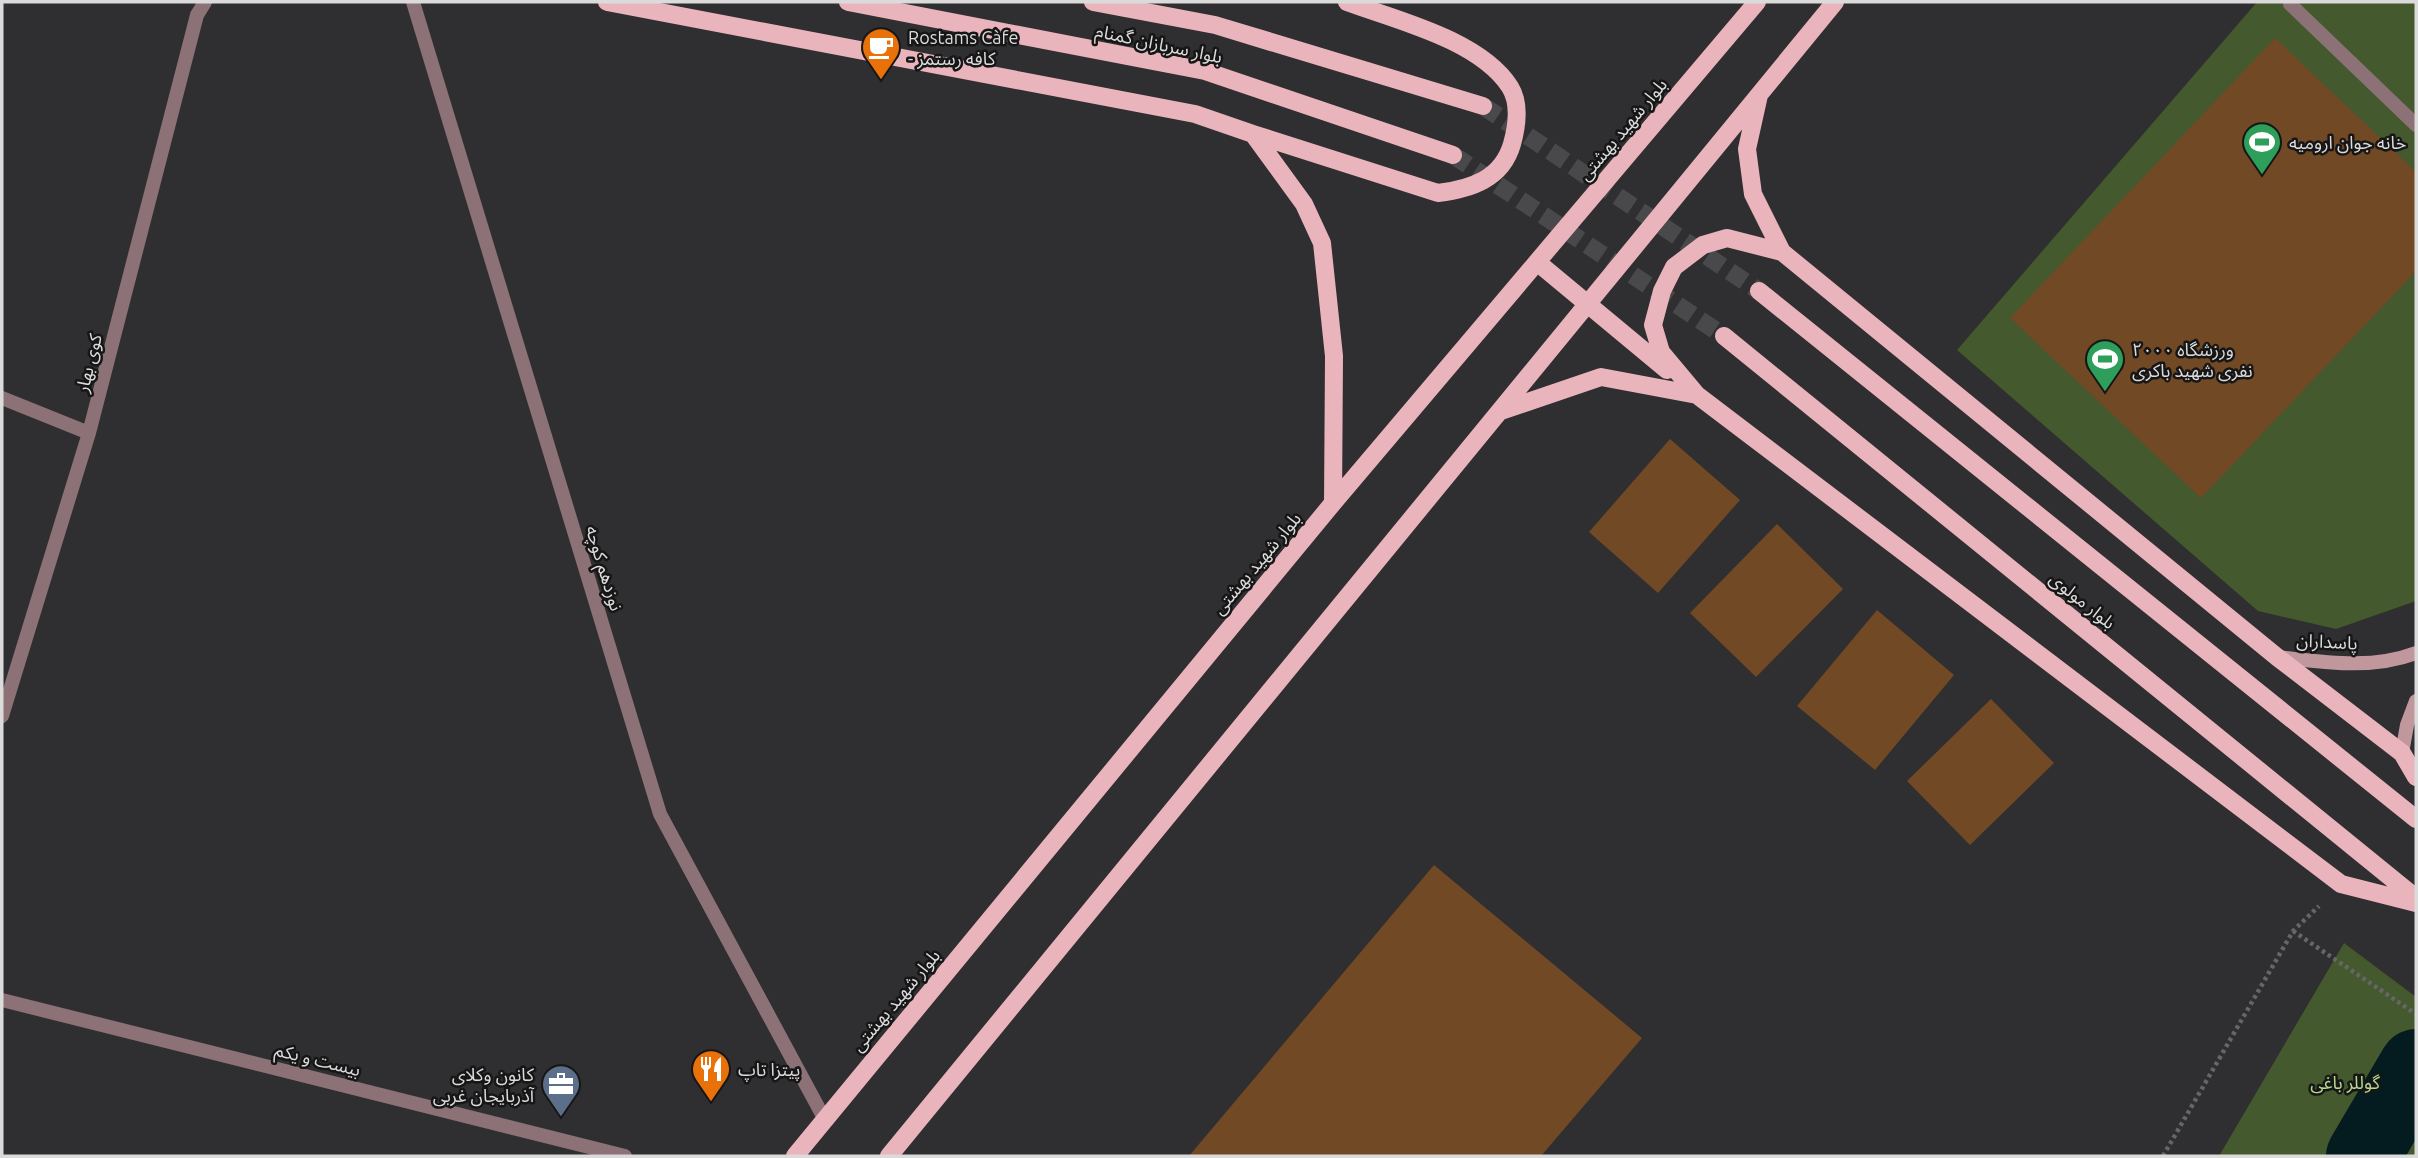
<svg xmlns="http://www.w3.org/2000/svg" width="2418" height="1158" viewBox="0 0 2418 1158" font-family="Ubuntu,'Noto Sans Arabic',sans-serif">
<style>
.green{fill:#44592d}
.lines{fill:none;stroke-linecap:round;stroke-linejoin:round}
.river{stroke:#041b20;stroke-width:74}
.building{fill:#724925}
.primary-tunnel{stroke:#49484a;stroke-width:18;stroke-dasharray:18 9;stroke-linecap:butt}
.path{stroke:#676667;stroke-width:4.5;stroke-dasharray:3.5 3.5;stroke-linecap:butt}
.lane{stroke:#8c7176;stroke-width:14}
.street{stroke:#8c7176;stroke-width:14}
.secondary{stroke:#c1979e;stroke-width:14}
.primary{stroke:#eab4bc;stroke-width:18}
.labels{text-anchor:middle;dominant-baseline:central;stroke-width:5;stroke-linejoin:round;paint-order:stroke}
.poi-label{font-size:18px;fill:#dcdbdc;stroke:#171617;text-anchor:start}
.street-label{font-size:18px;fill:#dcdbdc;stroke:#171617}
.park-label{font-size:18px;fill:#b4d98f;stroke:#171617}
</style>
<rect width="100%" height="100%" fill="#2f2e30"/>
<!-- green -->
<path class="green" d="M2257,2H2416V601L2336,629L2258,611L1957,350Z
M2344,943L2416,997V1156H2219Z"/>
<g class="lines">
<!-- river -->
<path class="river" d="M2363,1156L2416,1066"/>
</g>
<!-- building -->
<path class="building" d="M2275,38L2416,172V271L2201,498L2010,318Z
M1670,439L1740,500L1658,593L1589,532Z
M1777,524L1843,589L1756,677L1690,613Z
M1877,610L1954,675L1875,770L1797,706Z
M1991,699L2054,763L1970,845L1907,781Z
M1434,865L1642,1038L1541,1156H1189Z"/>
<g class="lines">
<!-- primary-tunnel -->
<path class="primary-tunnel" d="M1483,106L1759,291
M1453,155L1724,336"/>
<!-- path -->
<path class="path" d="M2293,931L2416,1014
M2163,1156L2293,931L2319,906"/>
<!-- lane -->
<path class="lane" d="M2290,4L2416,125"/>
<!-- street -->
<path class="street" d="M413,2L660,814L824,1118
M2,398L89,433
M2,716L89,433L197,15L205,2
M2,1000L625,1156"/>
<!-- secondary -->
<path class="secondary" d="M2277,657C2324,662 2371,670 2416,653
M2402,753L2407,725L2416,701"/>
<!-- primary -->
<path class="primary" d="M607,2L1195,114L1253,134L1304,204L1322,243L1334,356L1333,503
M848,2L1205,71L1453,155
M1093,2L1215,25L1483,106
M1759,95L1747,149L1753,194L1782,252L2277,657L2402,753L2416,777
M1253,134L1438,193C1471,189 1502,179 1512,144C1517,126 1520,103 1510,87C1480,40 1396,20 1347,2
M1537,262L1667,370
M1759,291L2416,819
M1724,336L2416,898
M1697,395L1661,352L1653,325L1662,291L1674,267L1703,245L1727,238L1782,252
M1501,411L1601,377L1697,395L2341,884L2416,903
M795,1156L1333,503L1757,2
M889,1156L1835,2"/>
</g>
<!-- icons -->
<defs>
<symbol id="cafe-pin" viewBox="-11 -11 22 30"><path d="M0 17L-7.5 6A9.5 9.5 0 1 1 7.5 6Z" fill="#e8710a" stroke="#171617"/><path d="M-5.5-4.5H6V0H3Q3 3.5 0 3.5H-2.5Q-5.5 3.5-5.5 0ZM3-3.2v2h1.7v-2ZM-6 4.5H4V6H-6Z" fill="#fff"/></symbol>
<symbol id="stadium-pin" viewBox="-11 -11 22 30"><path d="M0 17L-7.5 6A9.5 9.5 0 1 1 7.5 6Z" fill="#2e9e5b" stroke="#171617"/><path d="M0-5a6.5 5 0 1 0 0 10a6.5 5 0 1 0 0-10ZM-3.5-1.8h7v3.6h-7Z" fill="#fff"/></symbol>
<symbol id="restaurant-pin" viewBox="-11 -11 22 30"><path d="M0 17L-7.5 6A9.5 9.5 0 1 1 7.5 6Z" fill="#e8710a" stroke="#171617"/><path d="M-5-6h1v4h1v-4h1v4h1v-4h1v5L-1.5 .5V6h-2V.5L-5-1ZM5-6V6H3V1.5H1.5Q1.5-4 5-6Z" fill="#fff"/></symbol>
<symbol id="office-pin" viewBox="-11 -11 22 30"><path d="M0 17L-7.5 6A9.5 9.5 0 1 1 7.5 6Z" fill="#5c6f8a" stroke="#171617"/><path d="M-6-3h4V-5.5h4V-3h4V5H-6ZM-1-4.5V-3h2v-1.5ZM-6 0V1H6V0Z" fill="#fff"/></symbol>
</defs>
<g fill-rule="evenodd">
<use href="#cafe-pin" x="859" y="25" width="44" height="60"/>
<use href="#stadium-pin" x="2240" y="120" width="44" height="60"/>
<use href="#stadium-pin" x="2083" y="337" width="44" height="60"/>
<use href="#restaurant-pin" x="689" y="1047" width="44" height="60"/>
<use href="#office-pin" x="539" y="1062" width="44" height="60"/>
</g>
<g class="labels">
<!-- poi labels -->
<g class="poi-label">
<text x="908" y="37">Rostams Càfe<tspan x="908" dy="21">- کافه رستمز</tspan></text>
<text x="2289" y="142">خانه جوان ارومیه</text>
<text x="2132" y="349">ورزشگاه ۲۰۰۰<tspan x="2132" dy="21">نفری شهید باکری</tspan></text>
<text x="738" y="1069">پیتزا تاپ</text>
<text x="534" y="1074" text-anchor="end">کانون وکلای<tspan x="534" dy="21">آذربایجان غربی</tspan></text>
</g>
<!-- street labels -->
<g class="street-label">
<text transform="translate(1159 43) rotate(12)">بلوار سربازان گمنام</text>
<text transform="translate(1622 129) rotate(-50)">بلوار شهید بهشتی</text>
<text transform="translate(88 363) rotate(-76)">کوی بهار</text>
<text transform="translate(1256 563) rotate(-50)">بلوار شهید بهشتی</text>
<text transform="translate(605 568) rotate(73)">نوزدهم کوچه</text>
<text transform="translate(2083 600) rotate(39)">بلوار مولوی</text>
<text transform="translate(2327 641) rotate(3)">پاسداران</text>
<text transform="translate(895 1000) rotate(-50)">بلوار شهید بهشتی</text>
<text transform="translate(318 1059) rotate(14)">بیست و یکم</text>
</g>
<!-- park labels -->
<g class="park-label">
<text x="2345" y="1082">گوللر باغی</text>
</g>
</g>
<!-- border -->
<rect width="2418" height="1158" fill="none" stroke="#dcdbdc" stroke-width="7"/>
</svg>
